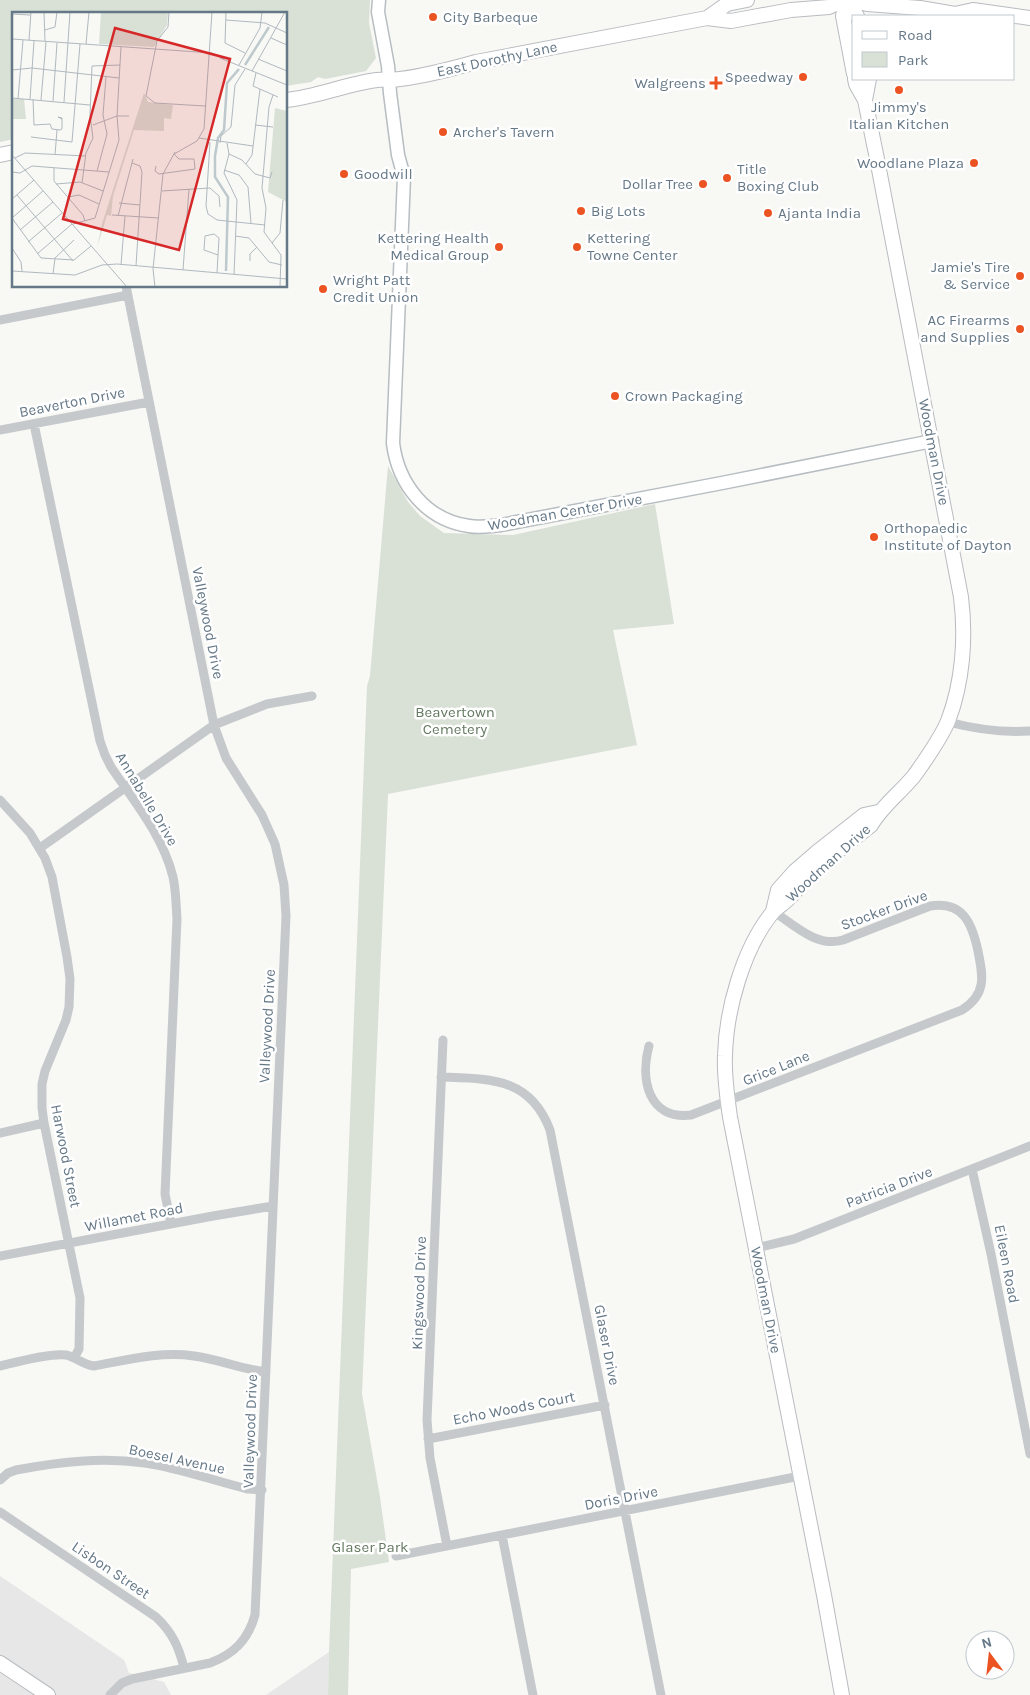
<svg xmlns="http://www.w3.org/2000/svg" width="1030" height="1695" viewBox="0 0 1030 1695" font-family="Karla,sans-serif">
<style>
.built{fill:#e6e7e6}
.green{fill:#d9e0d6}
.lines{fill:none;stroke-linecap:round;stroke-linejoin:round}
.secondary-casing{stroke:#b7bdc1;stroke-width:15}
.primary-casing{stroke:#b8bcc0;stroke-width:16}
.street{stroke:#c5c9cc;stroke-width:9}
.secondary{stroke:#fff;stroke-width:12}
.primary{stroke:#fff;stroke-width:14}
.poi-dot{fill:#eb5322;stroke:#fff;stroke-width:2}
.labels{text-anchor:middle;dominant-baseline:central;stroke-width:5;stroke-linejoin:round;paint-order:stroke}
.poi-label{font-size:15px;fill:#657887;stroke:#fff;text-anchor:start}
.street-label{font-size:15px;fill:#657887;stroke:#fff}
.park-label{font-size:15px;fill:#657961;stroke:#fff}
.inset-river{fill:none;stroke:#bdc9cd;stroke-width:2.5}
.inset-road{fill:none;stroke:#b0b9bf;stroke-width:1}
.view{fill:#d62828;fill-opacity:0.15;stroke:#d62828;stroke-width:2.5}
.inset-edge{fill:none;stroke:#657887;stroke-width:2.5}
</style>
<rect width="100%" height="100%" fill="#f8f8f5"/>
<!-- built -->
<path class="built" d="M0,1576L124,1660L129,1673L164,1682L171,1695H0Z
M329,1652L328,1695H266Z"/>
<!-- green -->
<path class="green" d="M0,0H370L369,23L376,58L366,71L325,79L318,77L311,82L286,86V14H14V139L0,142Z
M388,466L408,502L420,516L444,533L513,535L655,504L674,624L613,630L637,745L388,794L362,1394L380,1497L389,1562L351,1569L348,1695H328L329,1652L367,686L370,676Z"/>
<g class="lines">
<defs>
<path id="secondary" d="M379,0L378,12L388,66L390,93L398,155L404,177L393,443C398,484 426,520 469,526C480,528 490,526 501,525L722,483L932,441"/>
<path id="primary" d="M846,0L843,16L854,74
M846,0L857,16
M849,0L867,4L920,8L955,14L973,10L1030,18
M707,18L727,4L747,0
M286,100C317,97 346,84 377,80C385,79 393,80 400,79C426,76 451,69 476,62L707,18L731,21L791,10L829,7L844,0
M865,100L869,79
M0,155L14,152
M773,911L778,890L795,871L817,852L864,815L878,812
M0,1663L48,1695
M842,1695L824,1595L730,1117C727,1096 724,1076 725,1056C726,1010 743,949 772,913C777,907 784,904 789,898C795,893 799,886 804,881C824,860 849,843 871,825C882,806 900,793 914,776C926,759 940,740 948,721C963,682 966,637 961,597L877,159L865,100L856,84L855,79"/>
</defs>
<!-- secondary casing -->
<use href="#secondary" class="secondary-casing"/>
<!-- primary casing -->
<use href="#primary" class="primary-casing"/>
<!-- street -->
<path class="street" d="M0,320L128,295
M34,424L100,741L105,755L111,767C134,801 163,836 173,877C176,890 176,905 177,919L165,1194L171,1224
M0,430L149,402
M948,722C975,729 1002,733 1030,731
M0,800L30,833L45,858L52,877L67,957L70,979L69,1007L66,1020L45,1071L42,1084V1108L44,1123L80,1298L79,1349L74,1358
M40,848L214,725L267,704L312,696
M443,1040L427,1420L430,1458L447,1546
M649,1046C640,1079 648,1120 691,1115L962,1010C987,994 983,976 978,951C972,923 963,901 930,906L843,940C817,948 794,925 773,911
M441,1077C490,1079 530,1077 550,1130L661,1695
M0,1133L44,1123
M972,1169L991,1254L1030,1454
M756,1248L794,1239L1030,1146
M0,1256L213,1216L273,1206
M0,1366C17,1362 49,1353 66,1355C76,1357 84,1365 94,1366C127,1360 160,1351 194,1356C218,1359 241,1369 266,1372
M428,1439L605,1405
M0,1480L8,1473L16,1470C59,1462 101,1457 145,1463C180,1468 214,1481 248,1489L262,1490
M0,1512L156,1617C172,1632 179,1647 184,1668
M502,1535L533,1695
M396,1556L800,1476
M110,1695L122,1683L132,1679L210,1663C234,1654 248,1640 255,1615L286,916L284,885L275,844L262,815L226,758L214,725L126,286"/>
<!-- secondary -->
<use href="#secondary" class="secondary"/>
<!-- primary -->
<use href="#primary" class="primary"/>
</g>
<!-- markers -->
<g class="poi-dot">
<circle cx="433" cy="17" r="5"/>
<circle cx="803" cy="77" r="5"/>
<path d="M713.5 75.5h5v5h5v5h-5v5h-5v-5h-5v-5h5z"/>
<circle cx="899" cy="90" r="5"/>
<circle cx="443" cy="132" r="5"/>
<circle cx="974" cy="163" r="5"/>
<circle cx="344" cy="174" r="5"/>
<circle cx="727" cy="178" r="5"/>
<circle cx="703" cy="184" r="5"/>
<circle cx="581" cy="211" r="5"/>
<circle cx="768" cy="213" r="5"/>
<circle cx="499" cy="247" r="5"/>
<circle cx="577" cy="247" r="5"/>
<circle cx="1020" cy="276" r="5"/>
<circle cx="323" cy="289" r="5"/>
<circle cx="1020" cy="329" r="5"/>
<circle cx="615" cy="396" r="5"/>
<circle cx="874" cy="537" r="5"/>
</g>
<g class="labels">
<!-- poi labels -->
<g class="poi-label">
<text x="443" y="17">City Barbeque</text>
<text x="793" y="77" text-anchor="end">Speedway</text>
<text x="706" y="83" text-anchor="end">Walgreens</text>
<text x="899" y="107" text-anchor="middle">Jimmy's<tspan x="899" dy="17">Italian Kitchen</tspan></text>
<text x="453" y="132">Archer's Tavern</text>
<text x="964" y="163" text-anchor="end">Woodlane Plaza</text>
<text x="737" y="169">Title<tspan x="737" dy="17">Boxing Club</tspan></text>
<text x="354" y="174">Goodwill</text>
<text x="693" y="184" text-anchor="end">Dollar Tree</text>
<text x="591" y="211">Big Lots</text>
<text x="778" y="213">Ajanta India</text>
<text x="489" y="238" text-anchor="end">Kettering Health<tspan x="489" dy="17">Medical Group</tspan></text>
<text x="587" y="238">Kettering<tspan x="587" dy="17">Towne Center</tspan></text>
<text x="1010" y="267" text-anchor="end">Jamie's Tire<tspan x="1010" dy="17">&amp; Service</tspan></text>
<text x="333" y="280">Wright Patt<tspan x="333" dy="17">Credit Union</tspan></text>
<text x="1010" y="320" text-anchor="end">AC Firearms<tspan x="1010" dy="17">and Supplies</tspan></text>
<text x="625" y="396">Crown Packaging</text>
<text x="884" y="528">Orthopaedic<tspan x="884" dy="17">Institute of Dayton</tspan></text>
</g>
<!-- street labels -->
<g class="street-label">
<text transform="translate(497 59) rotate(-12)">East Dorothy Lane</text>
<text transform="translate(72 402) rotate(-11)">Beaverton Drive</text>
<text transform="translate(934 452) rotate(79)">Woodman Drive</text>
<text transform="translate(565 512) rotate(-10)">Woodman Center Drive</text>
<text transform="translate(208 623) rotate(79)">Valleywood Drive</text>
<text transform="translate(147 799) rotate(59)">Annabelle Drive</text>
<text transform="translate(828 863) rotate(-42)">Woodman Drive</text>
<text transform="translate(884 910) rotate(-20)">Stocker Drive</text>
<text transform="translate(267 1026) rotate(-87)">Valleywood Drive</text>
<text transform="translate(776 1068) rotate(-22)">Grice Lane</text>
<text transform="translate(66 1156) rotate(79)">Harwood Street</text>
<text transform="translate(889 1187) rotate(-21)">Patricia Drive</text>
<text transform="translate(134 1217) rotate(-11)">Willamet Road</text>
<text transform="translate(1007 1264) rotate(79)">Eileen Road</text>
<text transform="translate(419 1293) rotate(-88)">Kingswood Drive</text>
<text transform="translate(766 1300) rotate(79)">Woodman Drive</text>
<text transform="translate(607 1345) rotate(79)">Glaser Drive</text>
<text transform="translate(514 1408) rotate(-11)">Echo Woods Court</text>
<text transform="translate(250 1431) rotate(-88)">Valleywood Drive</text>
<text transform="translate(177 1459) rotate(12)">Boesel Avenue</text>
<text transform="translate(621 1498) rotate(-11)">Doris Drive</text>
<text transform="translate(111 1570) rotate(34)">Lisbon Street</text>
</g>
<!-- park labels -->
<g class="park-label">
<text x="455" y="712">Beavertown<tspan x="455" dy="17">Cemetery</tspan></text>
<text x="370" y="1547">Glaser Park</text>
</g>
</g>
<!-- overview -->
<g transform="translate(12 12)">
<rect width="275" height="275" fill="#f8f8f5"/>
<path d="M89,0H156L155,13L142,35L87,32ZM132,81L136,90L161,93L159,107L152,106V119L122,118L101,184L99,204L95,203L85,236L90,212ZM0,87H12L14,107H0ZM263,96L275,99V190L256,180Z" fill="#d9e0d6"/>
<path class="inset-river" d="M233,53L257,15M214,259L216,185L203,165V144L206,126L212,118L215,71L227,57"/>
<path class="inset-road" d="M32,0L33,29M157,0L156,15L145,29L134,84L143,91L193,94M214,0L213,31L233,41M0,2L18,3M214,8L253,11L275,21M33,18L43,15L45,0M259,26L275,33M0,27L200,41L212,47M17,28L19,0M74,32L77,0M208,46L275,73M246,47L275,59M227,53L248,16L250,0M0,58L20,56L107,66M240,59L273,0M244,61L241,74L266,85M261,83L257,95L250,176L254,196L252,220L269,243L268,275M0,86L78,93M6,87L11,28M18,87L22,29M21,87L22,113L38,112L40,117L48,118L50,117V106L46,105L50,107M29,88L34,30M41,89L45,31M52,90L58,0M81,113L105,104H117M243,113L261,115M19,125L60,130L68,32M187,126L241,134M198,130L194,194L196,202L205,208L253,213M208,131L209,124L219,115L223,73L233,57M215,131L217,142L230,148L243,162L258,166L260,160M162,142L185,129L192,117L200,0M217,142L212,161L225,188L222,263M0,143L115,275M43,143L45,118M3,146L13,141L74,144M120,151L128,154L130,160L124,254M234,152L240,143L248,77M144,154L143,159L147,162L183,157L182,147H167L162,142M42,156V169L71,203L73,209M212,158L227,163L236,175L239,211M85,159L95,122L91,103L94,65M0,160L8,161L20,154L97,160M70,171L74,141L81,126L78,103L80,54L108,53M44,172L68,170L91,179M150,179L198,176L207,184L208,195M5,183L61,249M56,185L67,183L87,192M0,187L22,168M107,191L128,193M100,203L147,206M106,204L121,147M0,206L29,246L62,248L79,234M0,206L31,179M61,212L83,206L107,128L105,104L109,35M8,218L41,190M202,222L207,226L206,243L192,238L193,224ZM223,224L237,226L257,250L270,253M16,230L50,201M260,231L268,221L271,188M0,236L9,250L10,259M25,242L60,212M238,249V242L245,235M109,253L113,204M171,258L177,177M0,259L63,263L90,253L105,252L275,267M205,261L206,243M41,262L43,246L62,228M143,275L141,257L151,162L163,140"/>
<path class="view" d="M103,16L218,47L167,238L51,207Z"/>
<rect width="275" height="275" class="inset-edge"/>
</g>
<!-- legend -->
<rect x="852" y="15" width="162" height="65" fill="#ffffff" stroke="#c1c9cf"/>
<rect x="862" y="31" width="25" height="8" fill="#ffffff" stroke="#c1c9cf"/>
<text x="898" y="40" font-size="15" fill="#657887">Road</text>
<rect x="862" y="52" width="25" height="15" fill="#d9e0d6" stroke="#c1c9cf"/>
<text x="898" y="65" font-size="15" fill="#657887">Park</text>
<!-- north arrow -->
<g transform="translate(990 1655) rotate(345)"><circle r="24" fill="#ffffff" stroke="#c1c9cf"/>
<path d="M0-4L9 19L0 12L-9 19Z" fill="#eb5322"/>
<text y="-8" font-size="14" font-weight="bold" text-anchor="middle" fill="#657887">N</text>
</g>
</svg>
